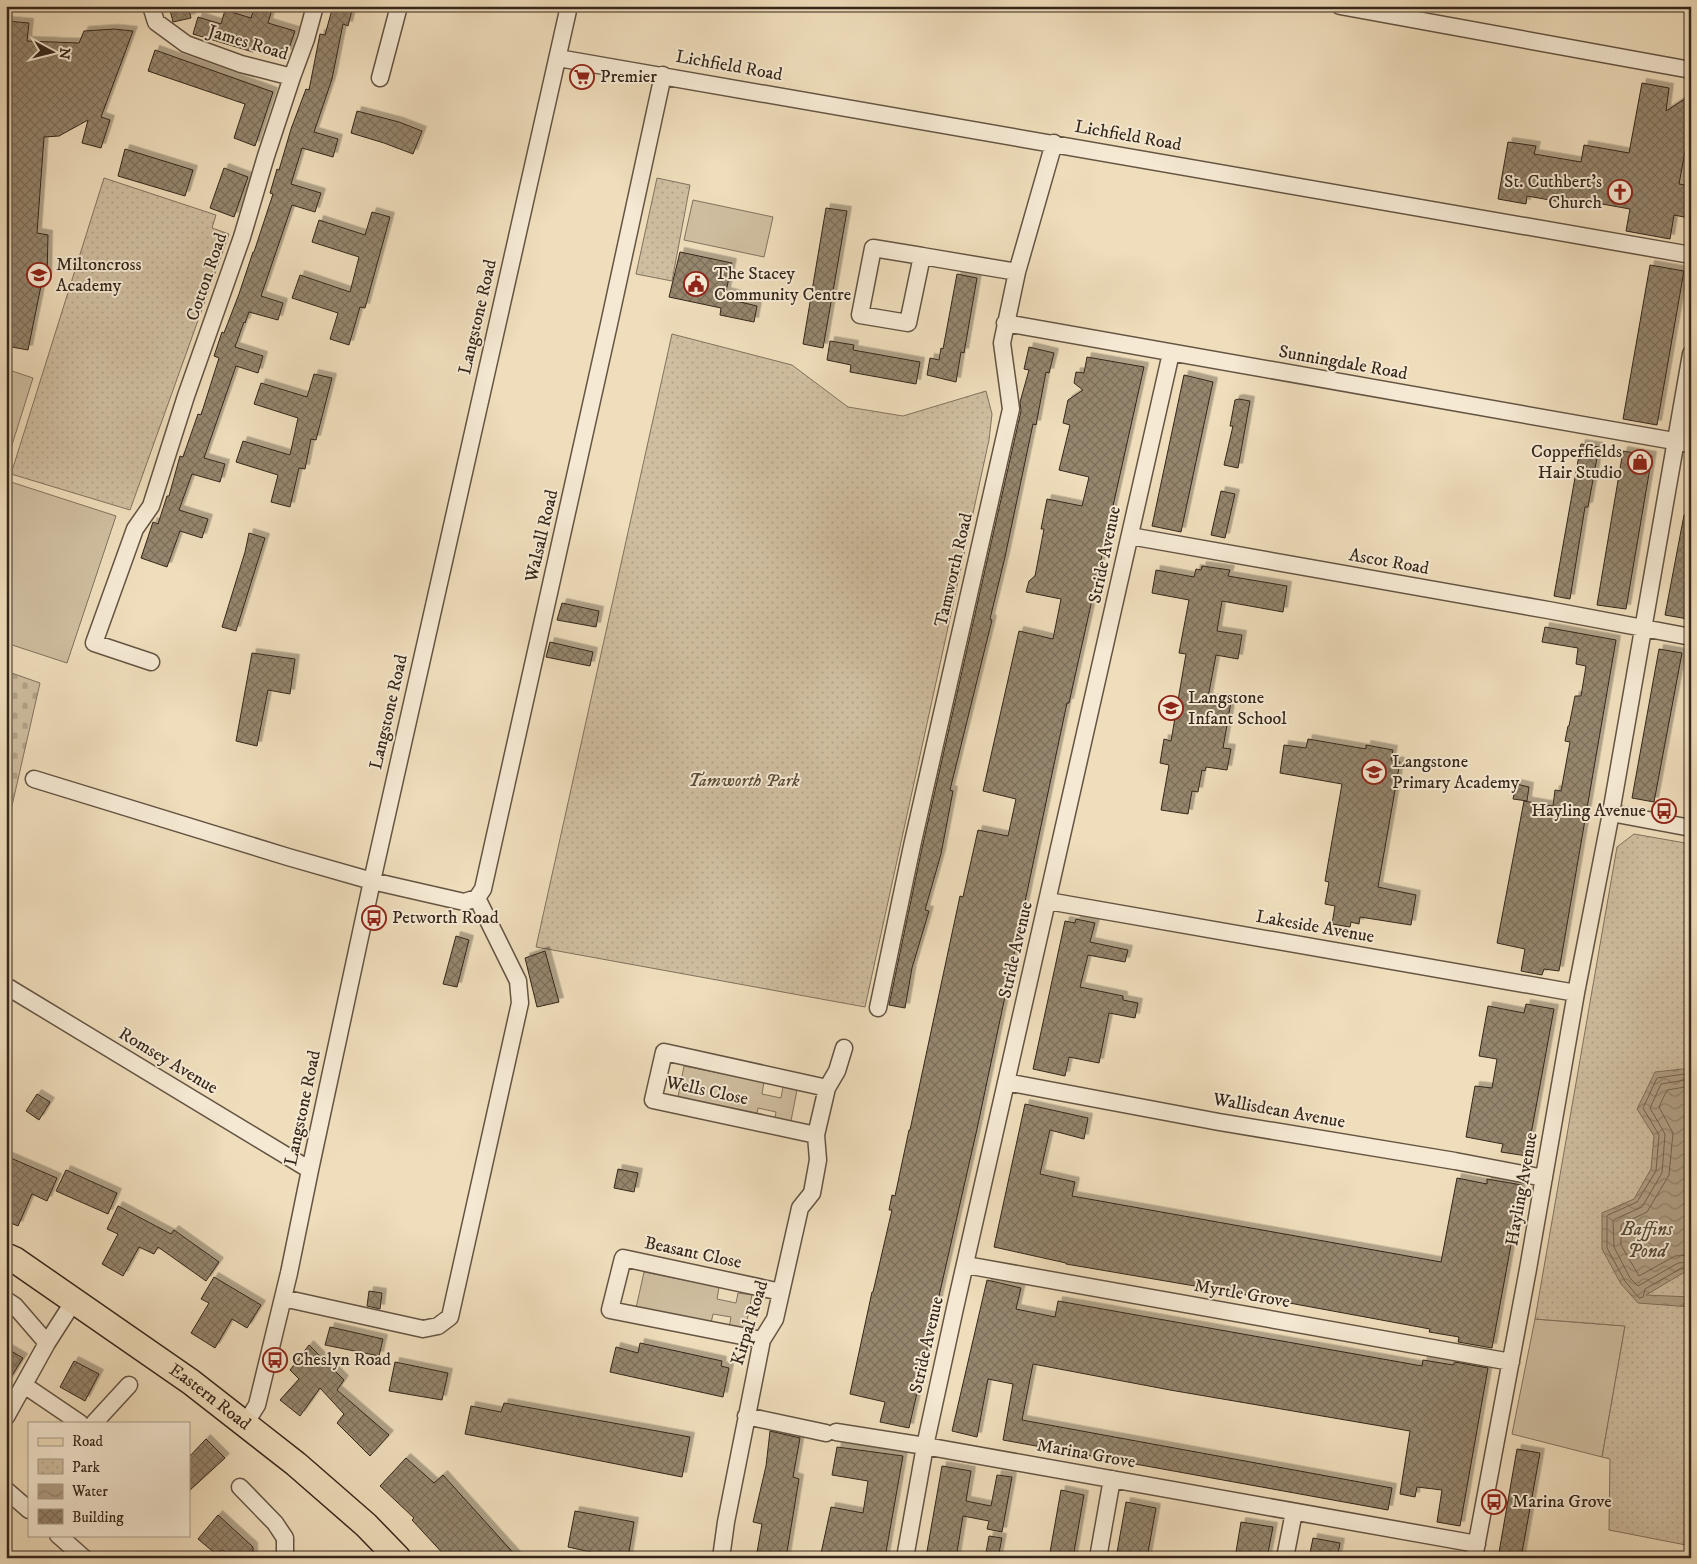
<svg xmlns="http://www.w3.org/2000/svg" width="1697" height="1564" viewBox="0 0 1697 1564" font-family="'IM FELL DW Pica',serif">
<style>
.green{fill:#cfbea0;stroke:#82725e}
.cemetery{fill:url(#cemetery-stones);stroke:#82725e}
.park{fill:url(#park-dots);stroke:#82725e}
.water{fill:url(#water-waves);stroke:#7f6f5b}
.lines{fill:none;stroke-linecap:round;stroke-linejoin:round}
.shore{stroke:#726350;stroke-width:1}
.building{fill:url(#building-cross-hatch);stroke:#35271b;filter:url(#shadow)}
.street-casing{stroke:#645443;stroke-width:19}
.primary-casing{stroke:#35271b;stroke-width:28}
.street{stroke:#f5e9d3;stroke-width:16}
.primary{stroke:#efddbb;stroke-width:25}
.labels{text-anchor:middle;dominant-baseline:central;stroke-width:4;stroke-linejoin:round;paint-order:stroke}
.street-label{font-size:18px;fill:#35271b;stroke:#f5e9d3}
.poi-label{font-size:18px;fill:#35271b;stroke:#f5e9d3;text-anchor:start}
.park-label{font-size:18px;font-style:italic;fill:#5c4d3c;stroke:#f5e9d3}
.water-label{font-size:19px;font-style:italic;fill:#5a4b3b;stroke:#f5e9d3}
</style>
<defs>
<pattern id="cemetery-stones" width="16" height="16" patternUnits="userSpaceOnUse" patternTransform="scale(1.25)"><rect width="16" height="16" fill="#cfbea0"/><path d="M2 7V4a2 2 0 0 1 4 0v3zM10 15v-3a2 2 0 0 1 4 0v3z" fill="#b2a389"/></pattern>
<pattern id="park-dots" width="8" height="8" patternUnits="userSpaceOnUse" patternTransform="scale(1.25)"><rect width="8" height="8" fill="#cfbea0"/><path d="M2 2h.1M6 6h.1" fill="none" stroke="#b2a389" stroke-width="1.8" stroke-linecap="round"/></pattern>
<pattern id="water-waves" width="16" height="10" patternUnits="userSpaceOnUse" patternTransform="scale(1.25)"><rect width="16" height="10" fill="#b09f85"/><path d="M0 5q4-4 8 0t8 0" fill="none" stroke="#90826c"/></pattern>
<pattern id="building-cross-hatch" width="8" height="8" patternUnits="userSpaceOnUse" patternTransform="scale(1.25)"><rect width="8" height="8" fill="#96866e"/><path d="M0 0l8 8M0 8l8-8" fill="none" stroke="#7b6e5a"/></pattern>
<filter id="shadow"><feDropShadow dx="4.5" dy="-4.5" stdDeviation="0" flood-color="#0004"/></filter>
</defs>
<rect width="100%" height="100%" fill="#efddbb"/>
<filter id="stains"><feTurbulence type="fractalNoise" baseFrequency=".004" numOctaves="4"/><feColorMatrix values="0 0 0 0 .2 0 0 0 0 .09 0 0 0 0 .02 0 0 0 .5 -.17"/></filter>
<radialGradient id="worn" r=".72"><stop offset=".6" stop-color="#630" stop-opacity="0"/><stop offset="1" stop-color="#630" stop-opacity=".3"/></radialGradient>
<!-- green -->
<path class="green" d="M693,200L773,217L764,257L684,240Z
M6,369L33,378L6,464Z
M11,482L116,516L67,663L6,643V497Z
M684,1066L764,1082L762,1094L781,1098L783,1087L797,1090L790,1126L774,1123L776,1112L758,1108L756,1118L677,1102Z
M644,1272L719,1287L717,1299L736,1303L738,1293L752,1295L745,1331L729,1328L731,1317L713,1314L711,1323L636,1308Z
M1535,1319L1625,1326L1602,1457L1512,1434Z"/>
<!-- cemetery -->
<path class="cemetery" d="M6,671L40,683L6,832Z"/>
<!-- park -->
<path class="park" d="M104,178L216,215L212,228L229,234L130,510L11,474Z
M657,178L690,185L672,281L636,274Z
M672,334L792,365L848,407L903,416L986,391L992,414L989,440L865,1007L536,947Z
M1634,834L1691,844V1546L1609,1530L1610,1459L1602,1457L1625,1326L1535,1319L1617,847Z"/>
<!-- water -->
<path class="water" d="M1691,1068V1273H1683L1646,1295L1691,1297V1307L1638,1303L1621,1284L1602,1249V1213L1634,1199L1651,1169L1654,1136L1637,1109L1655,1072Z"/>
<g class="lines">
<!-- shore -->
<path class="shore" d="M1691,1073L1657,1078L1643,1108L1659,1135L1656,1171L1637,1202L1608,1215L1607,1217V1248L1625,1281L1639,1298L1643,1297L1645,1289L1680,1269L1691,1268
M1691,1079L1661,1084L1650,1108L1665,1134L1662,1173L1642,1207L1615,1219L1613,1221L1614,1247L1630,1278L1638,1286L1678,1263L1691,1262
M1691,1086L1667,1090L1659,1107L1673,1133L1669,1175L1647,1212L1622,1224L1621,1226V1245L1639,1276L1675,1256L1691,1255"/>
</g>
<!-- building -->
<path class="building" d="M169,6H188L191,18L173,22Z
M255,6H273L268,23L295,31L287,54L256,44L253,52L193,34L198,17L221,24L225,10L251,18Z
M333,6H353L348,26L343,24L332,79L314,132L338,139L333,157L302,148L291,184L321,193L315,212L292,205L261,296L283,303L278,320L249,312L245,323L244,322L235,347L263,356L258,373L236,366L204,458L225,464L220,482L192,474L179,510L208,519L202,538L180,531L167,567L141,558L153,522L158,524L167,496H169L180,456L183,457L198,414L201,415L219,358L214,356L222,332L224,333L239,294L253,252H254L273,194L270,193L277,169L279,170L291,129L306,89L309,90L320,34L325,35Z
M6,21L29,23L27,41L79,43L84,31L114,29L133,31L101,117L110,120L101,148L82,143L88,120L59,136L44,137L37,233L48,235L47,278L42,281L28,350L6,346Z
M155,50L273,92L255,146L234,138L245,104L148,71Z
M1642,83L1669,88L1666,111L1691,95V142L1687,141L1679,184L1691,186V206L1689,218L1674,215L1670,239L1626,231L1630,209L1574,199L1573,204L1527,196L1526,204L1498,199L1508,142L1536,146L1534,154L1581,162L1584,145L1629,153Z
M357,111L399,122L422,131L413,154L384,143L351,133Z
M125,149L193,170L185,196L118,176Z
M224,168L248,177L234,217L210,208Z
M826,208L847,211L823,348L803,344Z
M372,212L390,217L365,308L360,307L349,345L330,339L338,313L292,298L300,275L350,292L359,257L312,242L319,220L365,235Z
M680,252L732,263L726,292L737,295L736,301L757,306L754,322L720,315L721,308L669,297Z
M1650,265L1684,271L1657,425L1623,419Z
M957,274L977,278L964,353L961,352L956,382L927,375L930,358L939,360L941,348L943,349Z
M830,341L854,345L853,350L920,362L916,384L850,372L851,365L827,360Z
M1029,347L1054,353L1049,373L1046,372L1036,425L1033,424L1005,557L990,619L992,620L950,790L953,791L941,854L925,910L929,911L912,968L905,1008L889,1005L922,848L1021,411L1020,402L1029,370L1024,369Z
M1087,357L1144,367L1069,703H1067L977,1129L909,1428L880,1422L885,1402L850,1394L872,1292H873L892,1210H889L892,1195L895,1196L909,1130H910L960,896L963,897L978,830L1008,836L1016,799L983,791L1019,631L1053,639L1061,599L1026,592L1029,581L1035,576L1044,529H1041L1047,499L1082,506L1089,477L1059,470L1070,425L1063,423L1068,400L1083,390L1074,383L1076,372L1084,373Z
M314,374L332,378L316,440L311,439L305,469L299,468L290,507L271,502L278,475L236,462L243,441L290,455L298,418L254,404L261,383L307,397Z
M1184,375L1213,382L1181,532L1152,526Z
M1239,399L1250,401L1238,468L1224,465L1233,426H1230L1235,400Z
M1581,444L1599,447L1588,507H1585L1570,599L1554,596Z
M1623,451L1652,456L1626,609L1597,605Z
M1221,491L1235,494L1225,538L1211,535Z
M1684,515L1691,516V602L1688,619L1665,615Z
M249,533L265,538L236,631L222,627L245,552Z
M1202,566L1230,570L1228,576L1287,586L1283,612L1222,601L1217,631L1242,635L1238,659L1216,655L1208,698L1231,702L1223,748L1231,749L1227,770L1206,767L1205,771L1202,770L1198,792L1192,791L1188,814L1161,810L1169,765L1160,763L1164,739L1171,741L1186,654L1179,653L1189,600L1152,593L1156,570L1194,577L1196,569L1201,570Z
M562,603L599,611L596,627L557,620Z
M1545,627L1616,640L1559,971L1544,969L1542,975L1521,971L1525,949L1497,943L1524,801L1553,806L1555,790L1561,791L1570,742L1565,741L1568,726H1569L1575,696H1581L1586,666L1576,664L1578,648L1542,642Z
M550,642L593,652L590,666L546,657Z
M1659,649L1682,653L1654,802L1632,798Z
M252,653L295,659L290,694L268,690L257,746L236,741Z
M1308,739L1366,749V745L1393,750L1391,760L1400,762L1378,887L1416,895L1411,925L1360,917L1359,924L1351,922L1350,927L1332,924L1335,906L1325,904L1329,882L1325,881L1342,784L1280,773L1284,745L1306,748Z
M1516,784L1529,787L1527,801L1513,799Z
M1076,919L1095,923L1090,942L1128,950L1125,962L1088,955L1080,987L1123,996V1000L1138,1003L1135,1018L1109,1013L1099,1063L1069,1057L1065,1076L1033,1069L1065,921L1075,923Z
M456,936L469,940L457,987L443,984Z
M545,951L559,1002L537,1007L525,958Z
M1526,1004L1554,1009L1527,1156L1501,1152L1503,1144L1466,1137L1475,1086L1492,1088L1497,1059L1479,1056L1488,1006L1524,1013Z
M37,1094L50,1102L39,1120L26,1111Z
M1025,1104L1088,1118L1084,1139L1050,1130L1040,1174L1075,1182L1072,1196L1441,1262L1457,1178L1487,1184V1179L1522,1185L1492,1348L1458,1342L1459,1337L1429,1332L1430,1329L1230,1292L1066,1264V1263L994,1247Z
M6,1156L57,1178L47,1201L32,1194L18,1226L6,1221Z
M618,1169L638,1173L634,1192L614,1188Z
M66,1170L117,1193L108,1214L56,1191Z
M118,1206L171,1234L174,1230L219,1262L206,1281L158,1247L154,1254L139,1247L123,1276L102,1264L118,1234L107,1229Z
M214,1277L261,1305L247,1328L232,1319L215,1348L191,1333L209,1303L201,1299Z
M987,1280L1021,1288L1016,1309L1055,1317L1058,1301L1422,1366L1423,1360L1453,1365L1455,1362L1488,1368L1460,1526L1437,1522L1442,1490L1417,1487L1415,1497L1400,1494L1410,1431L1170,1390L1033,1364L1022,1420L1392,1488L1388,1510L1003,1440L1013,1384L988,1379L977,1437L952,1431Z
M369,1291L382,1293L380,1309L367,1306Z
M330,1327L383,1339L379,1356L325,1345Z
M640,1343L722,1361L721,1366L729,1368L723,1397L610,1372L616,1347L638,1353Z
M309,1345L344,1380L337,1390L389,1435L370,1456L337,1423L344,1414L320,1388L300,1416L280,1400L299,1379L290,1370Z
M6,1348L23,1358L6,1385Z
M74,1361L99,1374L85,1401L60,1387Z
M395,1362L448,1373L442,1400L389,1391Z
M504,1403L690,1437L682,1477L465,1434L471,1406L501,1412Z
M770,1431L800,1438L793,1477L799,1479L786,1558H756L762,1524L753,1522L766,1466Z
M206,1439L225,1458L189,1491V1457Z
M837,1447L903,1456L885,1558H820L831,1507L863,1513L868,1481L832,1475Z
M1517,1449L1540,1453L1521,1558H1498Z
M406,1458L434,1483L443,1475L518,1558H447L412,1520L414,1518L380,1486Z
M942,1466L971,1471L966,1501L991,1506L997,1475L1012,1477L1002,1532L987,1529L989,1521L963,1516L956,1558L926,1557Z
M1061,1490L1084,1495L1073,1558H1049Z
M1126,1502L1156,1508L1147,1558H1116Z
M575,1511L634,1522L628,1558H590L591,1552L568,1547Z
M218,1515L253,1547V1558H230L223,1550L217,1555L198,1539Z
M1241,1522L1273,1527L1267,1558H1235Z
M989,1536L1002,1538L998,1558H985Z
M1313,1538L1340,1543L1337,1558H1309Z"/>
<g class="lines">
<defs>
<path id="street" d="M151,6L156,22L186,44L241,64L292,77
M1340,6L1691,70
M558,58L1691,255
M380,78L399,6
M922,256L873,248L860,315L908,323L922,256L1017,272
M1005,323L1691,444
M1130,536L1548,610L1691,637
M151,662L94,643L135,529L151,506L186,396L242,237L266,156L292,77L306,39L315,6
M34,779L288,857L372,881L464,902L477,898L483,889L609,324L663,75
M1611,813L1691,828
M1048,901L1576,993
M6,986L310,1170
M878,1008L912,846L1011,409L1002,343L1017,272L1054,143
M1006,1082L1219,1122L1455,1161L1544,1178
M816,1135L653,1100L664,1052L827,1088
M966,1265L1511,1362
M283,1298L423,1329L438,1326L450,1317L520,1003L518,981L477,898
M6,1300L15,1306L47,1343
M762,1340L610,1310L623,1258L781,1292
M24,1385L80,1423
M746,1416L826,1433
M6,1417L47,1343L74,1301
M94,1423L129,1385
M245,1424L257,1405L289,1273L310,1170L372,881L569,6
M836,1432L925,1446L1477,1544
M240,1487L275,1523L285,1538V1558
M6,1490L29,1510
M58,1535L84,1558
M721,1558L726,1522L762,1340L775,1319L800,1208L812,1193L818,1160L816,1135L827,1088L837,1071L844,1048
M905,1558L925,1446L955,1308L1171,353
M1098,1558L1112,1479
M1285,1558L1294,1512
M1474,1558L1528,1269L1576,993L1611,813L1691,354"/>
<g id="primary">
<path id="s1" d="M6,1256L15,1260L191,1382L296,1464L366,1525L398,1558"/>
</g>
</defs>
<!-- street casing -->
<use href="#street" class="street-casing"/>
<!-- primary casing -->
<use href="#primary" class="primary-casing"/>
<!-- street -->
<use href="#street" class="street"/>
<!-- primary -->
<use href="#primary" class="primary"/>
</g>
<!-- icons -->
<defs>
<symbol id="supermarket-ring" viewBox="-11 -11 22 22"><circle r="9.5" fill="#f5e9d3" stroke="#8f2418" stroke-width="1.5"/><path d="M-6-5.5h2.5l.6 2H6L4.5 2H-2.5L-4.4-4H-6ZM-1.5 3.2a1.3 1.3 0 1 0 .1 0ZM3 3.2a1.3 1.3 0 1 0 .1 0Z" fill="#8f2418"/></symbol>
<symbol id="church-ring" viewBox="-11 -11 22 22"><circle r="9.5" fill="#f5e9d3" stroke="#8f2418" stroke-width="1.5"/><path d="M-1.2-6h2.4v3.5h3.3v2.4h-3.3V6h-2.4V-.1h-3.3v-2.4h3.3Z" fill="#8f2418"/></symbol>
<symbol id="school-ring" viewBox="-11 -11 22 22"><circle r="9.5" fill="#f5e9d3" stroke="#8f2418" stroke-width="1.5"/><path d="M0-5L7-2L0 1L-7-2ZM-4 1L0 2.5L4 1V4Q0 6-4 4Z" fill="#8f2418"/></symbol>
<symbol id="civic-ring" viewBox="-11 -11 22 22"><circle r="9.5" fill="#f5e9d3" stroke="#8f2418" stroke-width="1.5"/><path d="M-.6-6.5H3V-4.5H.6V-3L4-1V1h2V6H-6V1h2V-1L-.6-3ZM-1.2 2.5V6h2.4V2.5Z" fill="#8f2418"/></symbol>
<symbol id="shop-ring" viewBox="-11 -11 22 22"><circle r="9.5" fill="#f5e9d3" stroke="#8f2418" stroke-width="1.5"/><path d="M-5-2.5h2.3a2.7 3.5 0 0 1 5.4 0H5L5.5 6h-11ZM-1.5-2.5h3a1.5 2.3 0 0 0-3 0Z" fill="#8f2418"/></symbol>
<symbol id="bus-ring" viewBox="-11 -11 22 22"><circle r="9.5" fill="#f5e9d3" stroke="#8f2418" stroke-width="1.5"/><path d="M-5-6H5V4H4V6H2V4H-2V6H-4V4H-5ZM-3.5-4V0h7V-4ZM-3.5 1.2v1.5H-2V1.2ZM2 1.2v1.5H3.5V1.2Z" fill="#8f2418"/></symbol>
</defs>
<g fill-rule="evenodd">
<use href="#supermarket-ring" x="568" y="63" width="28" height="28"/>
<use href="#church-ring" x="1606" y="178" width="28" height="28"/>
<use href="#school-ring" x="25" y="261" width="28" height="28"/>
<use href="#civic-ring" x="682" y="270" width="28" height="28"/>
<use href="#shop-ring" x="1626" y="448" width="28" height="28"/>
<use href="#school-ring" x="1157" y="694" width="28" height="28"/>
<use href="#school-ring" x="1360" y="758" width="28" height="28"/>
<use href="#bus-ring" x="1650" y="797" width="28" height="28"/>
<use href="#bus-ring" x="360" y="904" width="28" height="28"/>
<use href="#bus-ring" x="261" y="1346" width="28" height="28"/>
<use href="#bus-ring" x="1480" y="1488" width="28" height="28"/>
</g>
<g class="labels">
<!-- street labels -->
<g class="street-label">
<text transform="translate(248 43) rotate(17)">James Road</text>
<text transform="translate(729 66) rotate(10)">Lichfield Road</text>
<text transform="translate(1128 136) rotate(10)">Lichfield Road</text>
<text transform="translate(207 277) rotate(-71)">Cotton Road</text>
<text transform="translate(478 317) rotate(-77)">Langstone Road</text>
<text transform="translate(1343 363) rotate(10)">Sunningdale Road</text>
<text transform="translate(542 536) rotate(-77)">Walsall Road</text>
<text transform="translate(1105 555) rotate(-78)">Stride Avenue</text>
<text transform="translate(1389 562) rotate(10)">Ascot Road</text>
<text transform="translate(954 570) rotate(-77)">Tamworth Road</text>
<text transform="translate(389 712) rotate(-77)">Langstone Road</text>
<text transform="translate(1315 927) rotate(10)">Lakeside Avenue</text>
<text transform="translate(1016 950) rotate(-77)">Stride Avenue</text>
<text transform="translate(168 1061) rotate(31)">Romsey Avenue</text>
<text transform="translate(707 1091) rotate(12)">Wells Close</text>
<text transform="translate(303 1108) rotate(-78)">Langstone Road</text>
<text transform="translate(1279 1111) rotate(10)">Wallisdean Avenue</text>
<text transform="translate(1522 1189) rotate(-80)">Hayling Avenue</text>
<text transform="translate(693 1253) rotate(12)">Beasant Close</text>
<text transform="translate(1242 1294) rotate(10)">Myrtle Grove</text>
<text transform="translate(750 1323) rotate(-73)">Kirpal Road</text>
<text transform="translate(927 1345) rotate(-77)">Stride Avenue</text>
<text stroke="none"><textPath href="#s1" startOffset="248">Eastern Road</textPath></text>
<text transform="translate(1086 1454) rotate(10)">Marina Grove</text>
</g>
<!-- poi labels -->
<g class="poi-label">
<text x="600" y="77">Premier</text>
<text x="1602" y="182" text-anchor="end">St. Cuthbert's<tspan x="1602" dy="21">Church</tspan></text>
<text x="56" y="265">Miltoncross<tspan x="56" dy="21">Academy</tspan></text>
<text x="714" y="274">The Stacey<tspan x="714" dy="21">Community Centre</tspan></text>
<text x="1622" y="452" text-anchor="end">Copperfields<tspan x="1622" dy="21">Hair Studio</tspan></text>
<text x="1188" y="698">Langstone<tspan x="1188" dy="21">Infant School</tspan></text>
<text x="1392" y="762">Langstone<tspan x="1392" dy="21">Primary Academy</tspan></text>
<text x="1646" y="811" text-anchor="end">Hayling Avenue</text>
<text x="392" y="918">Petworth Road</text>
<text x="292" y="1360">Cheslyn Road</text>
<text x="1512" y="1502">Marina Grove</text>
</g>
<!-- park labels -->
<g class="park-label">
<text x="744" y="781">Tamworth Park</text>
</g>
<!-- water labels -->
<g class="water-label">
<text x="1647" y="1229">Baffins<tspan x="1647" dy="22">Pond</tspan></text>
</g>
</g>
<!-- margin -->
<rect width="1697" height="1564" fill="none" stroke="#efddbb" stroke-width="25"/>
<rect x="8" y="8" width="1682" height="1549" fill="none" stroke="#35271b" stroke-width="2.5"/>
<rect x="12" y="12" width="1672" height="1539" fill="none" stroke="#35271b"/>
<!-- legend -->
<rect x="28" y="1422" width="162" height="115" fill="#f5e9d3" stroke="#a89b89"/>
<rect x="38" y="1438" width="25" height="8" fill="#efddbb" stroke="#a89b89"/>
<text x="72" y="1446" font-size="15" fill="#35271b">Road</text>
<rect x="38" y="1459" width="25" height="15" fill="url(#park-dots)" stroke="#a89b89"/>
<text x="72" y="1472" font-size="15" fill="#35271b">Park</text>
<rect x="38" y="1484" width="25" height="15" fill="url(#water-waves)" stroke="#a89b89"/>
<text x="72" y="1496" font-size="15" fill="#35271b">Water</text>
<rect x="38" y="1509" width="25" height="15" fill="url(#building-cross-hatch)" stroke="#a89b89"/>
<text x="72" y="1522" font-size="15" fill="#35271b">Building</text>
<!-- north arrow -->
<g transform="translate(52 52) rotate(97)" stroke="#f5e9d3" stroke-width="4" paint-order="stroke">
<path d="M0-4L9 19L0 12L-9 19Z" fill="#35271b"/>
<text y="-8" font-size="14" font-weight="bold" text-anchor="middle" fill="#35271b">N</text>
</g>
<rect width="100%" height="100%" filter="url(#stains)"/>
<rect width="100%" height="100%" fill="url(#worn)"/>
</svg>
